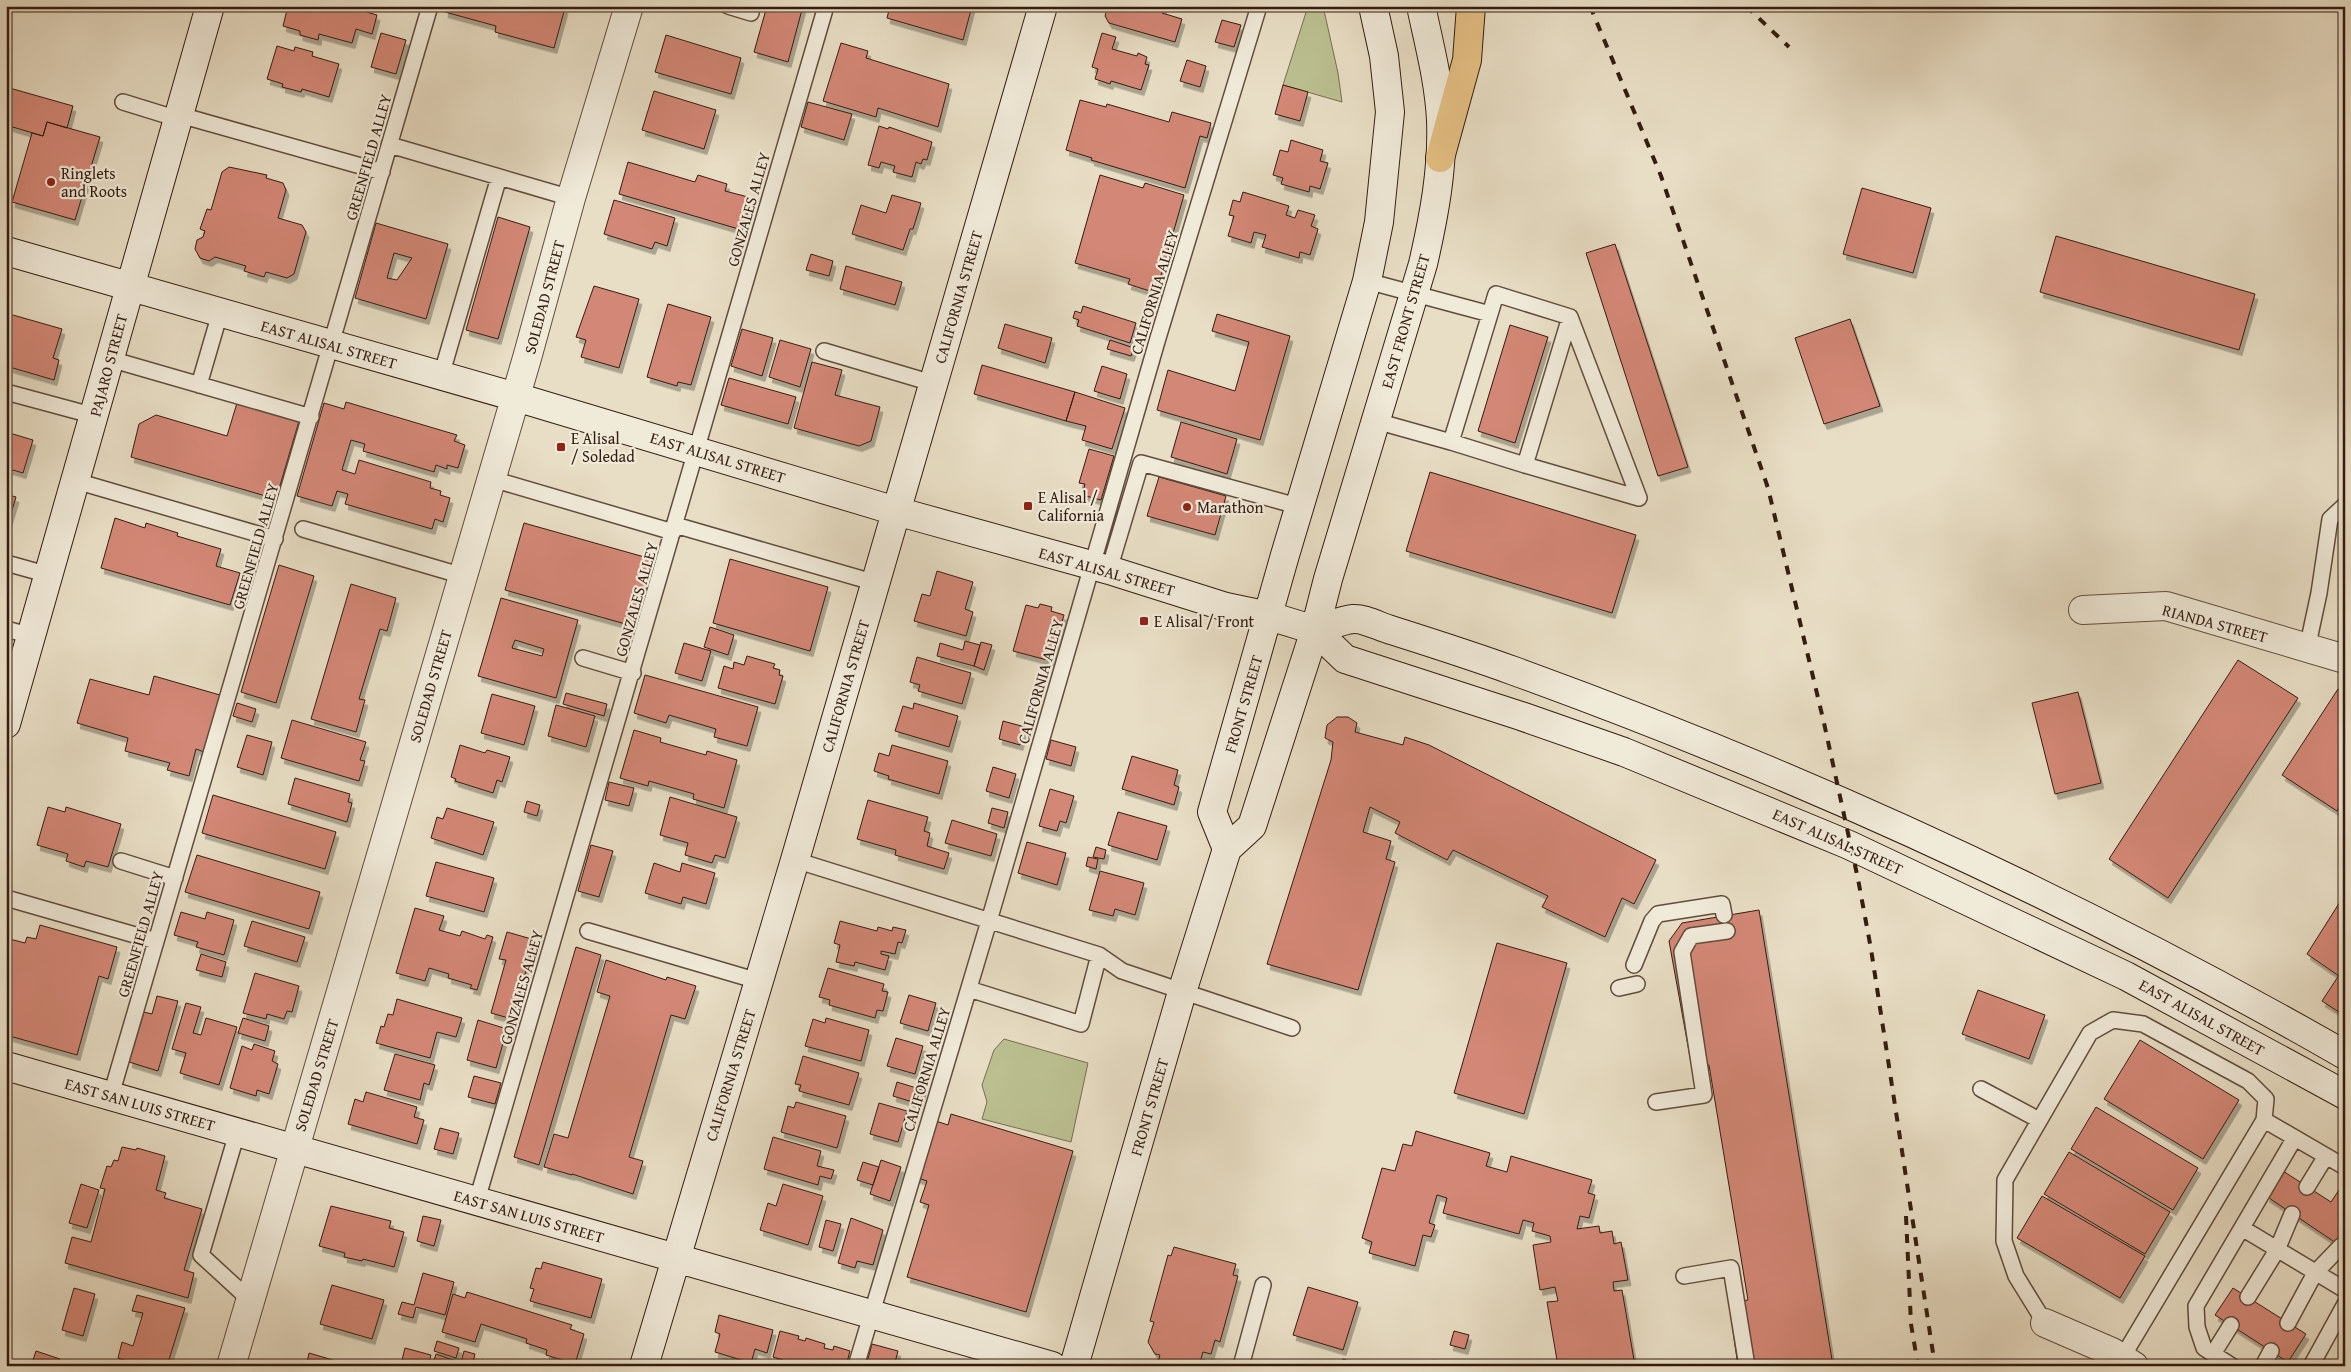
<svg xmlns="http://www.w3.org/2000/svg" width="2351" height="1372" viewBox="0 0 2351 1372" font-family="'Gentium Book Plus',serif">
<style>
.green{fill:#bbc091;stroke:#786e50}
.building{fill:#d38776;stroke:#341c10;fill-rule:evenodd;filter:url(#shadow)}
.lines{fill:none;stroke-linecap:round;stroke-linejoin:round}
.lane-casing{stroke:#614c3d;stroke-width:18}
.street-casing{stroke:#614c3d;stroke-width:30}
.secondary-casing{stroke:#341c10;stroke-width:30}
.primary-casing{stroke:#341c10;stroke-width:30}
.lane{stroke:#f0ead9;stroke-width:15}
.street{stroke:#f0ead9;stroke-width:28}
.secondary{stroke:#f0ead9;stroke-width:28}
.primary{stroke:#e4bf82;stroke-width:28}
.rail{stroke:#341c10;stroke-width:4;stroke-dasharray:9 9;stroke-linecap:butt}
.poi-dot{fill:#8f2418;stroke:#f0ead9;stroke-width:2}
.labels{text-anchor:middle;dominant-baseline:central;stroke-width:4.5;stroke-linejoin:round;paint-order:stroke}
.street-label{font-size:16px;fill:#341c10;stroke:#f0ead9}
.poi-label{font-size:16px;fill:#341c10;stroke:#f0ead9;text-anchor:start}
</style>
<defs>
<filter id="shadow"><feDropShadow dx="3" dy="5.5" stdDeviation="0" flood-color="#0004"/></filter>
</defs>
<rect width="100%" height="100%" fill="#e8dec5"/>
<filter id="stains"><feTurbulence type="fractalNoise" baseFrequency=".004" numOctaves="4"/><feColorMatrix values="0 0 0 0 .2 0 0 0 0 .09 0 0 0 0 .02 0 0 0 .5 -.17"/></filter>
<radialGradient id="worn" r=".72"><stop offset=".6" stop-color="#630" stop-opacity="0"/><stop offset="1" stop-color="#630" stop-opacity=".3"/></radialGradient>
<!-- green -->
<path class="green" d="M1308,6H1323L1338,73L1342,102L1283,85Z
M1004,1039L1088,1063L1071,1142L982,1119L987,1102L982,1085L994,1050Z"/>
<!-- building -->
<path class="building" d="M288,6H345L377,15L372,34L356,29L352,43L319,34L318,40L300,35V31L283,26Z
M446,6H560L565,8L554,48L495,32L496,26L445,12Z
M767,6H803L788,62L754,52Z
M890,6H972L963,40L887,18Z
M1108,6H1164L1162,13L1182,19L1175,42L1109,23L1105,16Z
M1222,20L1241,25L1234,47L1215,42Z
M381,33L406,40L396,74L371,67Z
M1102,33L1116,37L1112,49L1137,56L1138,53L1147,57L1145,64L1149,65L1141,90L1111,81L1110,84L1095,79L1098,69L1092,67Z
M666,35L741,58L731,94L655,72Z
M841,43L868,51L866,58L949,84L938,127L878,108L876,117L823,101Z
M277,46L294,51L295,47L313,52L312,56L339,64L329,97L302,89L301,92L282,87L283,84L267,79Z
M1187,60L1206,66L1200,87L1180,81Z
M1283,85L1308,92L1300,121L1275,114Z
M6,87L73,106L67,128L47,122L43,136L6,125Z
M654,91L716,110L704,149L642,130Z
M1080,100L1106,107L1107,104L1169,122L1172,112L1211,123L1207,138L1200,136L1185,188L1091,160L1092,158L1066,150Z
M808,102L852,114L844,140L801,127Z
M47,122L100,137L75,220L12,202L32,133L43,136Z
M879,126L888,129L889,127L932,142L927,160L923,159L921,164L916,162L912,177L893,172L895,166L881,162L879,168L868,165Z
M1291,140L1323,150L1320,161L1328,163L1320,189L1310,186L1309,192L1281,184L1283,178L1273,175L1280,150L1288,152Z
M628,162L695,182L698,175L727,184L725,191L752,198L742,230L619,194Z
M229,167L267,175L266,178L283,183L286,190L278,218L302,225L306,232L294,274L287,278L266,272L264,277L244,271L246,266L215,257L209,261L200,258L195,249L197,240L203,237L205,231L200,229L207,209L211,210L222,172Z
M1100,175L1143,188L1145,183L1184,195L1156,293L1128,284L1130,279L1075,263Z
M1862,188L1931,208L1913,273L1843,254Z
M1243,192L1289,206L1286,215L1295,218L1298,210L1315,215L1311,226L1318,229L1310,255L1300,252L1299,258L1262,247L1266,235L1254,232L1251,243L1228,236L1234,216L1229,215L1233,200L1240,202Z
M892,195L921,203L913,229H910L903,250L852,234L861,205L886,213Z
M614,200L675,218L667,246L655,242L652,249L604,234Z
M498,217L530,227L498,339L466,330Z
M376,223L448,244L426,319L355,298ZM394,253L412,258L397,280L387,278Z
M2056,236L2255,294L2239,350L2040,292Z
M1615,244L1688,467L1658,476L1586,253Z
M811,254L833,261L829,276L806,270Z
M846,266L902,282L895,305L840,289Z
M594,286L639,299L619,368L581,357L586,340L576,337Z
M668,304L711,317L691,385L678,382L677,386L647,377Z
M1083,306L1136,323L1130,343L1077,326L1079,320L1073,318L1075,311L1081,313Z
M6,313L62,329L53,358L59,360L54,380L6,366Z
M1217,314L1290,336L1260,440L1157,410L1168,370L1235,391L1249,342L1212,331Z
M1850,319L1880,406L1824,424L1795,338Z
M1005,324L1052,338L1045,363L998,348Z
M1510,325L1548,337L1515,443L1478,431Z
M742,329L773,338L762,376L731,366Z
M780,340L811,349L800,387L769,377Z
M1110,340L1134,348L1131,356L1107,349Z
M812,362L842,370L835,395L880,407L871,441L859,446L794,428Z
M982,365L1075,392L1066,421L974,394Z
M1102,366L1127,374L1120,399L1094,391Z
M729,378L796,397L788,424L721,405Z
M1075,392L1125,408L1112,449L1082,440L1086,426L1066,421Z
M346,402L457,435L454,441L465,445L458,468L447,465V469L436,465L434,472L363,451L365,444L351,440L342,470L355,474L359,460L431,482L430,488L441,491L440,495L450,498L443,522L435,519L432,529L345,504L348,494L337,491L332,506L297,496L324,403L344,409Z
M237,403L299,421L276,499L131,457L139,424L156,415L227,436Z
M1181,422L1237,439L1227,474L1171,457Z
M6,432L33,440L23,473L6,468Z
M1089,449L1114,456L1101,500L1082,495L1085,484L1079,483Z
M1430,472L1636,535L1612,613L1406,551Z
M1159,477L1226,496L1215,535L1147,516Z
M6,494L16,497L6,530Z
M115,518L145,528L146,523L178,533L177,536L221,549L216,566L240,573L230,605L101,568Z
M524,523L655,560L636,627L505,590Z
M730,559L828,587L810,651L713,623Z
M279,565L314,576L276,703L241,692Z
M937,571L973,582L965,609L973,612L966,636L914,621L922,594L930,596Z
M351,584L396,598L387,631L380,629L359,699L365,700L356,732L311,719Z
M501,598L578,620L556,698L478,676ZM515,640L544,649L542,656L512,648Z
M1040,604L1052,607L1051,611L1064,615L1051,661L1013,651L1026,605L1038,608Z
M710,627L734,635L728,655L704,647Z
M965,641L980,645L974,666L937,656L940,643L963,650Z
M981,642L992,645L984,670L974,666Z
M684,643L711,651L702,681L675,673Z
M747,656L775,664L773,668L780,670L779,675L783,676L775,704L718,688L724,666L733,669L734,662L744,665Z
M917,657L971,673L962,704L918,691L920,685L910,682Z
M2238,660L2298,698L2168,898L2109,859Z
M645,675L758,707L747,746L714,737L716,729L669,715L666,723L634,713Z
M154,676L220,695L204,752L196,749L189,776L167,770L170,763L125,751L128,738L77,723L90,679L149,695Z
M2338,689L2345,694V798L2337,811L2282,775Z
M2078,692L2101,783L2055,794L2032,703Z
M566,693L607,704L604,716L563,704Z
M492,694L535,706L524,745L481,733Z
M237,703L256,709L252,722L233,716Z
M914,703L958,716L949,747L895,731L903,706L913,709Z
M556,705L595,716L586,747L548,736Z
M1337,717H1348L1357,723L1355,732L1403,745L1405,737L1429,745L1656,860L1634,904L1622,898L1605,937L1542,907L1548,896L1453,850L1447,860L1395,833L1400,822L1370,807L1363,832L1391,841L1386,859L1395,862L1358,990L1267,964L1331,760L1333,742L1325,738L1327,725Z
M292,720L366,742L360,760L365,761L359,781L281,758Z
M1003,721L1025,727L1020,745L999,739Z
M634,730L661,738L660,742L706,755L707,751L737,760L724,808L693,799L694,794L649,781L648,786L620,778Z
M247,735L272,742L263,775L237,767Z
M1051,740L1076,747L1071,766L1046,759Z
M460,745L485,753L487,750L510,757L502,782L497,780L493,793L455,781L456,779L451,777Z
M892,745L948,761L939,794L888,779L889,776L874,771L879,753L889,756Z
M1132,756L1178,770L1174,785L1179,787L1174,805L1122,789Z
M993,767L1016,774L1009,798L986,791Z
M295,778L350,794L348,802L352,803L347,822L288,804Z
M609,782L634,788L629,806L605,800Z
M1050,789L1074,796L1066,823L1060,821L1057,831L1039,826Z
M213,795L336,832L325,869L202,833Z
M670,797L737,817L725,858L715,855L712,863L685,855L688,843L660,835Z
M868,800L928,817L924,831L930,833L927,846L949,853L944,869L895,855L896,850L857,839Z
M527,801L540,805L537,816L524,812Z
M48,807L65,812L66,807L121,824L108,867L86,861L84,867L66,861L68,854L37,845Z
M447,808L494,822L483,855L431,838L437,817L443,819Z
M992,808L1008,812L1004,828L988,823Z
M1118,812L1167,826L1157,860L1108,845Z
M952,820L997,834L991,856L945,843Z
M1027,842L1066,853L1057,885L1018,873Z
M591,845L613,851L599,897L578,891Z
M1096,847L1106,850L1104,859L1093,857Z
M197,855L320,892L309,929L185,892Z
M1088,857L1098,859L1096,869L1086,866Z
M436,862L494,878L484,912L426,896Z
M654,863L680,872L682,863L715,873L706,904L683,897L681,904L645,893Z
M1100,871L1144,883L1135,915L1115,909L1113,916L1089,910Z
M2345,894V966L2339,976L2307,954Z
M415,908L444,916L439,930L460,936L462,931L485,939L487,935L493,937L477,990L470,988L472,985L448,978L449,974L429,968L425,981L396,973Z
M1759,910L1833,1366H1738L1729,1303L1748,1300L1709,1065L1692,1068L1669,941L1682,923Z
M181,912L205,919L207,912L234,920L224,955L196,947L198,942L174,935Z
M252,921L305,937L297,962L244,946Z
M840,921L877,931L878,927L892,931L893,927L906,930L902,943L898,942L895,954L881,951V954L889,956L885,970L855,962L854,966L836,962L840,945L834,943Z
M40,925L117,947L108,979L99,976L77,1055L6,1035V938L25,943L27,937L36,939Z
M507,932L535,940L512,1019L491,1013L506,960L499,959Z
M1497,943L1567,963L1524,1114L1454,1093Z
M576,947L601,955L539,1165L514,1157Z
M201,954L226,962L222,977L196,970Z
M606,960L666,980L667,977L696,986L685,1019L671,1015L629,1157L643,1161L633,1194L572,1174V1175L544,1167L554,1134L568,1138L610,996L597,992Z
M2345,966V1016L2322,1001Z
M828,968L884,984L882,991L888,992L883,1011L877,1010L875,1018L829,1005L830,1000L819,997Z
M255,973L299,986L292,1012L287,1011L284,1019L267,1014L266,1019L243,1013Z
M1978,990L2045,1015L2029,1059L1962,1034Z
M909,995L936,1003L928,1031L900,1023Z
M157,996L178,1001L158,1071L129,1062L144,1012L152,1014Z
M397,999L462,1018L456,1037L437,1032L430,1058L376,1043L381,1026L384,1027L388,1014L393,1015Z
M186,1003L201,1007L193,1033L201,1035L206,1018L237,1027L219,1085L180,1073L186,1053L172,1049Z
M243,1018L269,1026L265,1041L238,1033Z
M826,1018L869,1030L861,1061L805,1046L813,1019L825,1023Z
M478,1020L507,1029L496,1068L467,1060Z
M896,1038L923,1046L915,1074L887,1066Z
M2140,1040L2239,1100L2203,1159L2104,1099Z
M254,1044L275,1051L272,1061L278,1064L269,1094L257,1090L256,1096L230,1088L242,1046L252,1050Z
M395,1054L435,1065L429,1085L424,1083L420,1100L384,1090Z
M803,1056L859,1073L849,1105L799,1091L801,1085L795,1084Z
M474,1076L501,1083L495,1104L468,1097Z
M897,1082L923,1090L919,1104L893,1096Z
M366,1092L417,1107L414,1117L424,1120L417,1144L348,1124L355,1099L363,1102Z
M796,1102L846,1116L837,1148L781,1132L788,1106L794,1108Z
M879,1103L907,1111L898,1142L870,1134Z
M2096,1107L2198,1168L2173,1210L2071,1149Z
M951,1114L1073,1151L1026,1312L907,1277L929,1205L920,1202L927,1181L915,1177L933,1120L948,1125Z
M440,1128L459,1133L453,1154L434,1149Z
M1416,1131L1490,1153L1486,1166L1507,1172L1511,1156L1592,1180L1588,1193L1595,1195L1589,1218L1580,1216L1577,1229L1599,1226L1600,1233L1612,1231L1614,1244L1621,1242L1628,1280L1613,1282L1614,1291L1622,1290L1635,1366H1558L1547,1302L1558,1301L1555,1287L1540,1290L1533,1245L1551,1242L1550,1236L1532,1231L1534,1223L1523,1220L1519,1234L1443,1213L1447,1198L1437,1195L1429,1223L1435,1225L1431,1237L1423,1235L1415,1266L1369,1253L1372,1242L1362,1238L1382,1168L1395,1171L1403,1144L1412,1146Z
M773,1137L821,1151L817,1166L834,1170L831,1179L820,1176L818,1185L764,1169Z
M122,1147L136,1150L137,1148L165,1156L156,1190L166,1193L164,1198L202,1209L184,1270L194,1273L188,1298L65,1263L72,1237L91,1242L105,1189L100,1188L107,1166L111,1167L114,1160L118,1161Z
M2069,1152L2170,1212L2145,1254L2044,1194Z
M881,1160L901,1167L890,1201L870,1194Z
M863,1162L879,1167L873,1185L857,1180Z
M2283,1171L2331,1202L2339,1190L2345,1194V1204L2340,1211L2345,1214V1249L2266,1196Z
M81,1184L99,1190L87,1228L69,1223Z
M783,1184L823,1196L808,1245L760,1230L768,1203L776,1206Z
M2042,1196L2145,1256L2120,1298L2017,1238Z
M331,1206L391,1221L389,1228L404,1232L394,1267L363,1259L362,1261L344,1257L345,1253L319,1246Z
M423,1216L441,1220L434,1246L417,1241Z
M851,1218L883,1230L873,1265L857,1261L855,1268L838,1263Z
M826,1220L841,1224L833,1251L819,1247Z
M1174,1247L1236,1264L1233,1275L1238,1276L1220,1342L1215,1340L1211,1354L1203,1352L1199,1366H1170L1158,1362L1160,1355L1155,1354L1148,1342L1154,1322L1150,1321L1168,1255L1171,1256Z
M543,1262L602,1279L591,1318L530,1301L534,1289L530,1288L536,1268L541,1269Z
M423,1273L454,1282L445,1315L416,1307L413,1318L398,1314L402,1302L414,1305Z
M332,1285L384,1300L372,1339L320,1324Z
M1308,1287L1358,1302L1343,1350L1293,1335Z
M74,1288L95,1294L83,1336L62,1330Z
M2233,1288L2306,1334L2288,1362L2215,1315Z
M467,1292L572,1325L570,1329L584,1334L575,1364L546,1355L547,1350L526,1343L527,1339L481,1324L475,1342L442,1332L453,1294L465,1298Z
M137,1295L185,1308L167,1366H143L118,1358L122,1342L133,1346L143,1313L132,1311Z
M719,1315L773,1330L767,1353L755,1349L751,1363L715,1352L720,1334L715,1332Z
M780,1331L799,1336L798,1339L805,1341L806,1338L825,1344L824,1348L833,1350L834,1346L850,1351L846,1366H782L783,1360L773,1357Z
M1454,1331L1469,1335L1465,1349L1450,1345Z
M437,1341L459,1348L456,1358L434,1351Z
M872,1344L898,1351L894,1366H866Z
M405,1348L431,1355L428,1366L401,1364Z
M36,1351L60,1359L58,1366H31Z
M464,1351L475,1354L472,1366H460Z
M309,1353L350,1365V1366H306Z
M436,1354L453,1360L451,1366H432Z
M1343,1359L1365,1366H1341Z
M482,1360L491,1363L492,1361L509,1366H480Z
M1433,1360L1445,1364V1366H1431Z"/>
<g class="lines">
<defs>
<path id="lane" d="M728,6L751,13
M123,102L178,119
M180,115L382,172
M390,145L571,198
M1367,281L1490,314L1496,294L1570,317L1525,465L1451,442L1490,314
M824,351L932,383
M110,359L311,417
M441,376L499,177
M199,385L220,313
M6,392L95,416
M1376,421L1451,442
M1525,465L1639,498L1570,317
M492,479L673,532
M76,481L275,539
M675,525L876,583
M303,529L463,576
M6,563L49,575
M1109,570L1141,463L1301,507
M6,629L32,636
M2307,649L2319,593L2330,519L2345,505
M583,658L633,673
M795,860L1099,955L1122,971L1292,1028
M121,861L175,878
M6,898L156,941
M588,931L758,981
M1634,965L1652,921L1658,914L1722,904L1724,915
M1619,988L1637,984
M969,989L1081,1024L1099,955
M1981,1089L2039,1120
M111,1095L430,6
M1656,1102L1704,1095L1682,952L1691,936L1727,931
M2264,1120L2345,1167
M237,1133L201,1255L250,1300
M2307,1187L2326,1156
M477,1200L826,6
M2242,1228L2345,1290
M1684,1276L1731,1268L1747,1366
M2248,1297L2277,1250L2292,1214
M2045,1323L2016,1276L2004,1241L2005,1180L2090,1033L2113,1020L2143,1024L2248,1081L2266,1099L2264,1120L2122,1358
M2288,1323L2315,1273L2341,1246
M2213,1354L2231,1325
M856,1366L989,921L1158,338L1259,6
M1241,1366L1263,1285
M2232,1366L2204,1348L2197,1327L2196,1306L2294,1139
M2263,1366L2271,1351
M2311,1366L2345,1304"/>
<path id="street" d="M2083,610L2166,606L2345,659
M2045,1323L2112,1352L2134,1366
M231,1366L527,358L571,198L629,6"/>
<path id="secondary" d="M6,251L516,397L896,511L1109,570L1226,607L1269,616L1315,630L1345,659L1521,716L1624,752L1849,845L2126,976L2345,1095
M1315,630C1327,627 1341,620 1353,619C1364,618 1380,627 1391,630C1432,643 1473,656 1514,671C1801,775 2080,903 2345,1055
M6,724L210,6
M1227,849L1212,812L1285,555L1367,281L1379,222L1390,112L1384,56L1373,6
M6,1066L1052,1366
M644,1366L795,860L1043,6
M1074,1366L1182,992L1227,849L1252,826L1315,630L1328,579L1423,264C1434,216 1443,169 1441,120C1439,81 1429,44 1421,6"/>
<path id="primary" d="M1440,158L1467,60L1471,6"/>
</defs>
<!-- lane casing -->
<use href="#lane" class="lane-casing"/>
<!-- street casing -->
<use href="#street" class="street-casing"/>
<!-- secondary casing -->
<use href="#secondary" class="secondary-casing"/>
<!-- primary casing -->
<use href="#primary" class="primary-casing"/>
<!-- lane -->
<use href="#lane" class="lane"/>
<!-- street -->
<use href="#street" class="street"/>
<!-- secondary -->
<use href="#secondary" class="secondary"/>
<!-- primary -->
<use href="#primary" class="primary"/>
<!-- rail -->
<path class="rail" d="M1590,6L1661,176L1768,488L1824,723L1858,879L1871,949L1935,1366
M1746,6L1789,47
M1906,1216L1911,1324L1918,1366"/>
</g>
<!-- markers -->
<g class="poi-dot">
<circle cx="51" cy="182" r="5"/>
<rect x="556" y="442" width="10" height="10" rx="2.5"/>
<rect x="1023" y="501" width="10" height="10" rx="2.5"/>
<circle cx="1187" cy="507" r="5"/>
<rect x="1139" y="616" width="10" height="10" rx="2.5"/>
</g>
<g class="labels">
<!-- street labels -->
<g class="street-label">
<text transform="translate(368 157) rotate(-74)">GREENFIELD ALLEY</text>
<text transform="translate(748 209) rotate(-74)">GONZALES ALLEY</text>
<text transform="translate(1154 292) rotate(-73)">CALIFORNIA ALLEY</text>
<text transform="translate(544 297) rotate(-75)">SOLEDAD STREET</text>
<text transform="translate(958 297) rotate(-74)">CALIFORNIA STREET</text>
<text transform="translate(1405 321) rotate(-74)">EAST FRONT STREET</text>
<text transform="translate(329 344) rotate(16)">EAST ALISAL STREET</text>
<text transform="translate(108 365) rotate(-75)">PAJARO STREET</text>
<text transform="translate(718 457) rotate(17)">EAST ALISAL STREET</text>
<text transform="translate(255 546) rotate(-74)">GREENFIELD ALLEY</text>
<text transform="translate(1107 571) rotate(16)">EAST ALISAL STREET</text>
<text transform="translate(636 599) rotate(-74)">GONZALES ALLEY</text>
<text transform="translate(2215 623) rotate(15)">RIANDA STREET</text>
<text transform="translate(1040 681) rotate(-74)">CALIFORNIA ALLEY</text>
<text transform="translate(430 686) rotate(-74)">SOLEDAD STREET</text>
<text transform="translate(845 686) rotate(-74)">CALIFORNIA STREET</text>
<text transform="translate(1243 704) rotate(-74)">FRONT STREET</text>
<text transform="translate(1838 841) rotate(24)">EAST ALISAL STREET</text>
<text transform="translate(140 934) rotate(-74)">GREENFIELD ALLEY</text>
<text transform="translate(521 987) rotate(-74)">GONZALES ALLEY</text>
<text transform="translate(2202 1017) rotate(29)">EAST ALISAL STREET</text>
<text transform="translate(926 1069) rotate(-73)">CALIFORNIA ALLEY</text>
<text transform="translate(316 1075) rotate(-73)">SOLEDAD STREET</text>
<text transform="translate(730 1075) rotate(-73)">CALIFORNIA STREET</text>
<text transform="translate(140 1104) rotate(16)">EAST SAN LUIS STREET</text>
<text transform="translate(1149 1107) rotate(-74)">FRONT STREET</text>
<text transform="translate(529 1216) rotate(16)">EAST SAN LUIS STREET</text>
</g>
<!-- poi labels -->
<g class="poi-label">
<text x="61" y="173">Ringlets<tspan x="61" dy="18">and Roots</tspan></text>
<text x="571" y="438">E Alisal<tspan x="571" dy="18">/ Soledad</tspan></text>
<text x="1038" y="497">E Alisal /<tspan x="1038" dy="18">California</tspan></text>
<text x="1197" y="507">Marathon</text>
<text x="1154" y="621">E Alisal / Front</text>
</g>
</g>
<!-- margin -->
<rect width="2351" height="1372" fill="none" stroke="#e8dec5" stroke-width="25"/>
<rect x="8" y="8" width="2336" height="1357" fill="none" stroke="#341c10" stroke-width="2.5"/>
<rect x="12" y="12" width="2326" height="1347" fill="none" stroke="#341c10"/>
<rect width="100%" height="100%" filter="url(#stains)"/>
<rect width="100%" height="100%" fill="url(#worn)"/>
</svg>
